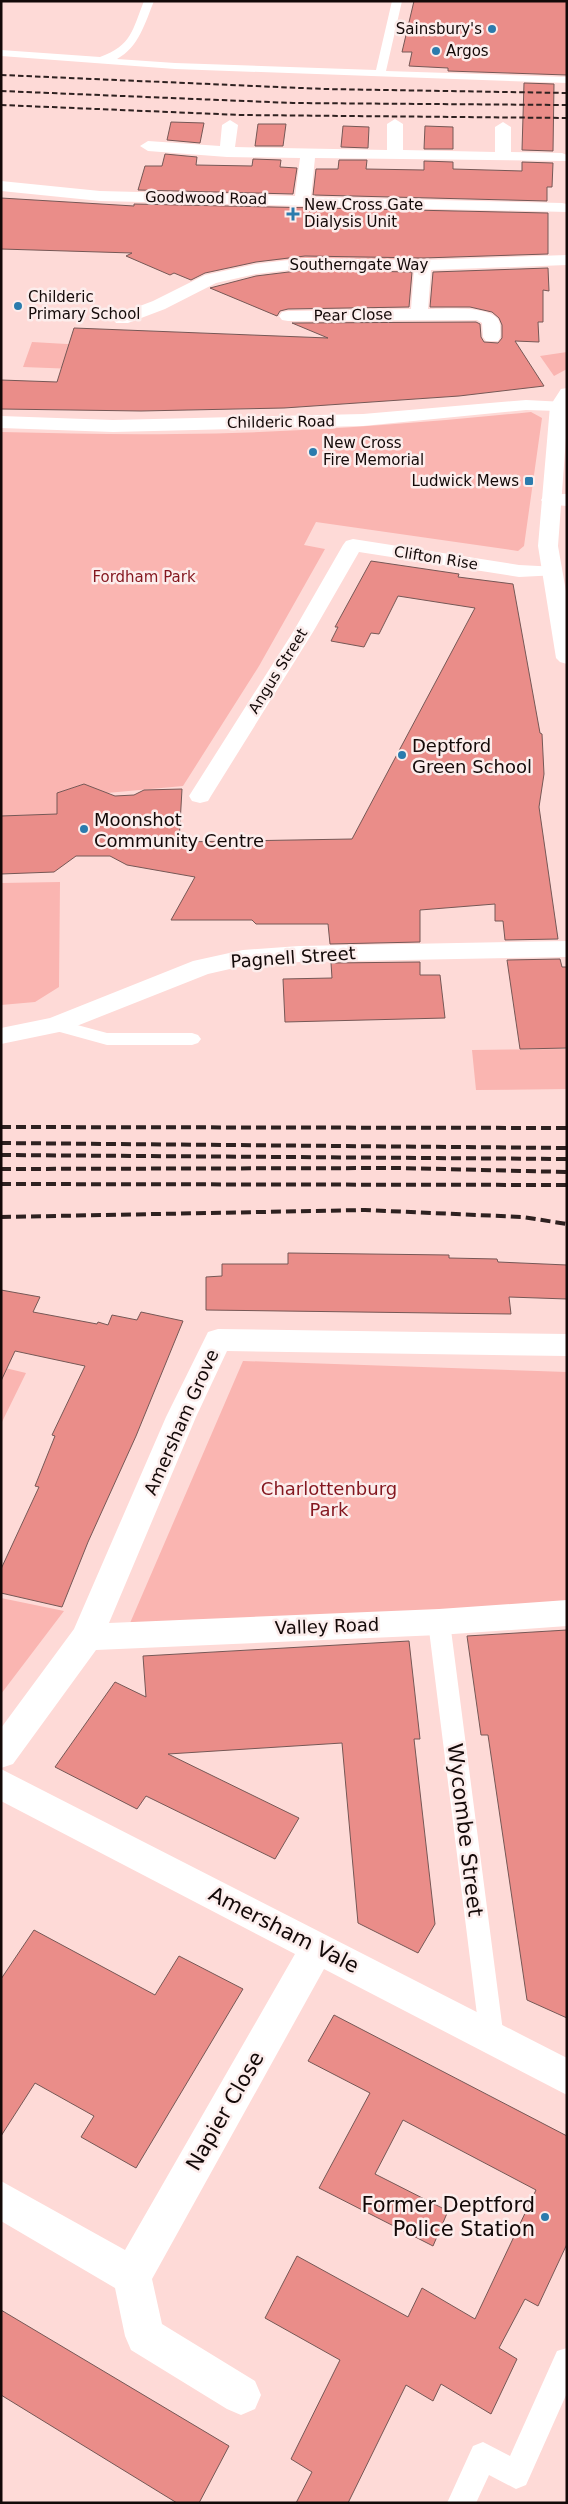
<svg xmlns="http://www.w3.org/2000/svg" width="568" height="2504" viewBox="0 0 568 2504" font-family="'DejaVu Sans',sans-serif">
<style>
.green{fill:#fab5b1}
.building{fill:#ea8d89;stroke:#765856}
.lines{fill:none;stroke-linecap:round;stroke-linejoin:round}
.lane{fill:#fff;fill-rule:evenodd}
.street{fill:#fff;fill-rule:evenodd}
.secondary{fill:#fff;fill-rule:evenodd}
.rail-far1{stroke:#2e2120;stroke-width:2;stroke-dasharray:5.5 3;stroke-linecap:butt}
.rail{stroke:#2e2120;stroke-width:4;stroke-dasharray:10 5;stroke-linecap:butt}
.poi-dot{fill:#2b7bad;stroke:#fcedec;stroke-width:2}
.labels{text-anchor:middle;dominant-baseline:central;stroke-width:5;stroke-linejoin:round;paint-order:stroke}
.far-poi-label{font-size:15px;fill:#130908;stroke:#fcedec;text-anchor:start}
.far-street-label{font-size:15px;fill:#130908;stroke:#fcedec}
.far-park-label{font-size:15px;fill:#84171f;stroke:#fcedec}
.poi-label{font-size:18px;fill:#130908;stroke:#fcedec;text-anchor:start}
.street-label{font-size:18px;fill:#130908;stroke:#fcedec}
.park-label{font-size:18px;fill:#84171f;stroke:#fcedec}
.near-street-label{font-size:21px;fill:#130908;stroke:#fcedec}
.near-poi-label{font-size:21px;fill:#130908;stroke:#fcedec;text-anchor:end}
</style>
<rect width="100%" height="100%" fill="#fedad7"/>
<!-- green -->
<path class="green" d="M257,255H420V260L306,258L266,261Z
M32,342L84,345L75,369L23,367Z
M567,352V369L554,376L540,356Z
M531,412L542,418L524,546L518,551L316,522L304,545L325,549L259,666L183,786L107,793L83,784L57,793V814L1,816V432C59,433 118,435 176,434C295,433 413,424 531,412Z
M60,882L59,987L35,1002L1,1005V883Z
M567,1049V1089L476,1090L472,1050Z
M243,1361L567,1372V1619L121,1644Z
M1,1367L26,1373L1,1424Z
M1,1598L64,1611L1,1694Z"/>
<!-- building -->
<path class="building" d="M414,1H567V75L448,71V68L409,66L412,52H402Z
M524,83L554,84L553,151L522,150Z
M171,122L204,123L200,143L167,140Z
M258,124H286L283,146H255Z
M343,126L369,127L368,148L341,147Z
M425,126L453,127V149H424Z
M165,154L197,157L196,165L252,166L253,159L281,160L280,167L297,168L293,194L138,190L145,166H162Z
M339,160H367L366,169L424,170V161L453,162V169L522,171V162L553,163L552,187H547V201L313,195L316,169H338Z
M1,198L134,206V204L548,213V254L423,258L305,256L256,262L205,273L191,280L174,273L170,275L126,256L132,253L1,249Z
M548,268L549,291L543,290V322H538L539,342L515,341L544,386L459,396L284,408L141,411L1,409V380L57,382L74,328L328,338L292,323L476,322L480,324L481,337L484,342L498,343L502,338V325L499,318L492,312L470,307H430L433,272Z
M305,270L412,272L409,307L288,309L280,311L277,316L210,288L256,276Z
M371,561L459,574L458,577L513,584L540,733L542,734L544,774L539,807L558,939L505,940L503,921H495V904L420,910V942L330,944L328,924H256L252,920H171L195,877L127,865L110,856H76L54,872L1,874V816L57,814V793L84,784L115,796L134,795L144,790L182,789L179,842L352,839L475,608L398,596L379,634L371,633L364,647L331,641L338,627H335Z
M560,959L562,967H567V1048L520,1049L507,960Z
M420,962V975H440L445,1018L285,1022L283,979L332,978L331,963Z
M288,1253L449,1255V1258L497,1259L498,1262L567,1265V1299L509,1297L511,1314L206,1310V1277L222,1276V1264H288Z
M1,1290L40,1297L33,1312L97,1324L98,1322L108,1325L112,1315L137,1320L141,1312L183,1321L136,1436L88,1542L62,1607L1,1593V1569L39,1487L35,1486L55,1436L52,1435L85,1366L15,1351L1,1381Z
M567,1630V2018L527,2000L488,1735H481L467,1636Z
M409,1641L420,1739H414L435,1924L418,1953L358,1923L342,1743L168,1754L299,1818L275,1859L146,1796L137,1809L55,1767L115,1682L146,1697L143,1656Z
M34,1930L155,1995L179,1956L243,1989L136,2168L81,2137L94,2116L35,2083L1,2136V1979Z
M334,2015L567,2136V2244L538,2306L525,2299L499,2348L517,2359L491,2414L441,2384L433,2401L406,2385L348,2503H296L312,2472L291,2459L340,2360L265,2318L297,2256L408,2317L422,2288L475,2319L536,2190L403,2120L375,2174L448,2211L433,2246L319,2188L370,2093L308,2061Z
M1,2310L229,2446L199,2503H177L1,2395Z"/>
<g class="lines">
<!-- lane -->
<path class="lane" d="M144,1H154C145,23 139,47 117,59L175,63L376,70L392,1H402L386,71L567,77V83L175,69L1,56V50L100,57C132,45 132,31 144,1Z
M55,1019L107,1033H192L198,1035L201,1039L198,1043L192,1045H107L49,1029L46,1025L49,1021Z
M439,1613L447,1616L450,1622L504,2039L501,2047L492,2051L483,2047L480,2039L428,1622L431,1616Z
M567,2348V2393L526,2485L516,2489L489,2475L476,2503H447L473,2446L483,2442L510,2456L557,2351Z"/>
<!-- street -->
<path class="street" d="M395,119L403,124V150L495,152V127L503,122L511,127V152L562,153L567,155V161L315,158L311,197L562,203L567,204V212L100,201L1,191V181L100,191L295,196L300,158L227,157L148,151L140,146L148,141L220,146L222,125L230,120L238,125L235,147L387,150V124Z
M567,255V265L431,270L428,309C445,309 499,304 500,325C500,331 502,336 498,341H486L483,337L482,323L477,320L288,321L282,320L279,316L282,312L288,311L411,309L414,270L305,268L256,274L216,283L165,309L128,323H116L113,319L116,315L153,301L205,275L256,264L305,258L423,260Z
M526,400L565,402L567,408L559,411L526,410L363,426L113,432L1,428V416L113,420L363,414Z
M551,494H567V506L544,504L541,500L544,496Z
M353,539L519,565L558,567L561,571L558,575L519,577L359,552L313,632L211,796L208,801L200,803L192,801L189,796L293,632L343,545L346,541Z
M218,1329L567,1334V1356L227,1351L196,1417L109,1623L439,1609L567,1600V1626L439,1635L96,1650L13,1764L1,1768V1728L74,1629L166,1417L208,1332Z
M1,1769L567,2058V2095L324,1969L152,2279L162,2324L255,2381L261,2395L255,2409L241,2415L227,2409L131,2350L125,2336L115,2288L1,2221V2181L125,2250L295,1954L1,1801Z"/>
<!-- secondary -->
<path class="secondary" d="M567,388V425L558,546L567,597V664L560,662L556,658L538,546L550,406L561,389Z
M567,941V957L299,962L243,966L208,974L64,1031L1,1044V1028L50,1018L193,961L243,950L299,946Z"/>
<!-- rail-far1 -->
<path class="rail-far1" d="M1,75L324,89L567,93
M1,91L293,103L567,105
M1,105L241,115L567,118"/>
<!-- rail -->
<path class="rail" d="M1,1127L567,1128
M1,1143L567,1148
M1,1155L567,1159
M1,1169L400,1168L567,1172
M1,1184L567,1185
M1,1217L365,1210L523,1217L567,1224"/>
</g>
<!-- markers -->
<g class="poi-dot">
<circle cx="492" cy="29" r="5"/>
<circle cx="436" cy="51" r="5"/>
<path d="M290.5 206.5h5v5h5v5h-5v5h-5v-5h-5v-5h5z"/>
<circle cx="18" cy="306" r="5"/>
<circle cx="313" cy="452" r="5"/>
<rect x="524" y="476" width="10" height="10" rx="2.5"/>
<circle cx="402" cy="755" r="5"/>
<circle cx="84" cy="829" r="5"/>
<circle cx="545" cy="2217" r="5"/>
</g>
<g class="labels">
<!-- far-poi labels -->
<g class="far-poi-label">
<text x="482" y="29" text-anchor="end">Sainsbury's</text>
<text x="446" y="51">Argos</text>
<text x="304" y="205">New Cross Gate<tspan x="304" dy="17">Dialysis Unit</tspan></text>
<text x="28" y="297">Childeric<tspan x="28" dy="17">Primary School</tspan></text>
<text x="323" y="443">New Cross<tspan x="323" dy="17">Fire Memorial</tspan></text>
<text x="519" y="481" text-anchor="end">Ludwick Mews</text>
</g>
<!-- far-street labels -->
<g class="far-street-label">
<text transform="translate(206 198) rotate(1)">Goodwood Road</text>
<text x="359" y="265">Southerngate Way</text>
<text transform="translate(353 315) rotate(-1)">Pear Close</text>
<text transform="translate(281 422) rotate(-1)">Childeric Road</text>
<text transform="translate(436 558) rotate(9)">Clifton Rise</text>
<text transform="translate(278 671) rotate(-58)">Angus Street</text>
</g>
<!-- far-park labels -->
<g class="far-park-label">
<text x="144" y="577">Fordham Park</text>
</g>
<!-- poi labels -->
<g class="poi-label">
<text x="412" y="745">Deptford<tspan x="412" dy="21">Green School</tspan></text>
<text x="94" y="819">Moonshot<tspan x="94" dy="21">Community Centre</tspan></text>
</g>
<!-- street labels -->
<g class="street-label">
<text transform="translate(293 957) rotate(-4)">Pagnell Street</text>
<text transform="translate(181 1422) rotate(-66)">Amersham Grove</text>
<text transform="translate(327 1626) rotate(-2)">Valley Road</text>
</g>
<!-- park labels -->
<g class="park-label">
<text x="329" y="1488">Charlottenburg<tspan x="329" dy="21">Park</tspan></text>
</g>
<!-- near-street labels -->
<g class="near-street-label">
<text transform="translate(465 1830) rotate(83)">Wycombe Street</text>
<text transform="translate(284 1930) rotate(27)">Amersham Vale</text>
<text transform="translate(225 2111) rotate(-60)">Napier Close</text>
</g>
<!-- near-poi labels -->
<g class="near-poi-label">
<text x="535" y="2205">Former Deptford<tspan x="535" dy="24">Police Station</tspan></text>
</g>
</g>
<!-- border -->
<rect width="568" height="2504" fill="none" stroke="#130908" stroke-width="5"/>
</svg>
